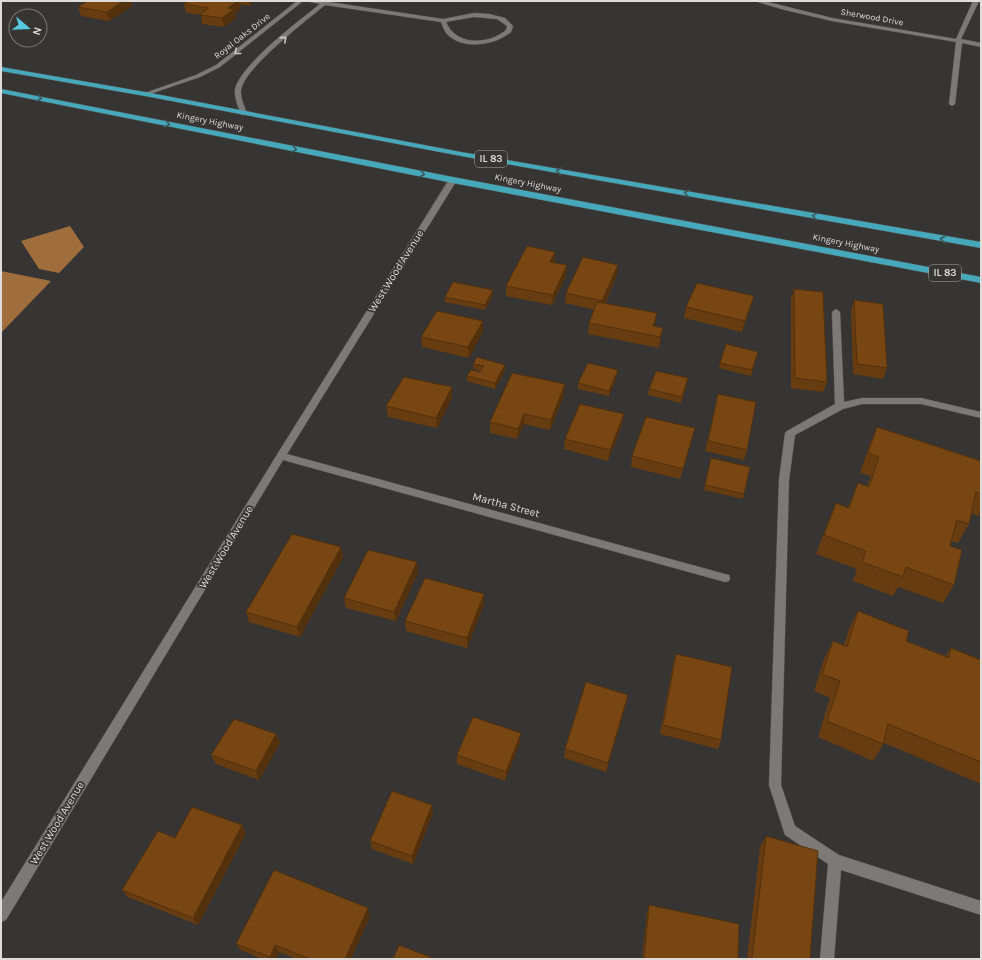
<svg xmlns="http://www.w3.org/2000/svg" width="982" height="960" viewBox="0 0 982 960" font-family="Karla,sans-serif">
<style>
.water{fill:#a06d3d}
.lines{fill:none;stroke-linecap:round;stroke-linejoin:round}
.minor-casing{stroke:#545351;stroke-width:1}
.highway-casing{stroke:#545351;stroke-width:1}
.minor{fill:#7c7977;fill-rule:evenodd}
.highway{fill:#45a9bb;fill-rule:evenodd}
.wall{fill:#663c10}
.shaded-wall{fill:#53310d}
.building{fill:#774613;stroke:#53310d}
.oneway{stroke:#cac9c8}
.oneway2{stroke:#3b585c}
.labels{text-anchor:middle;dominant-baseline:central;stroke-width:3.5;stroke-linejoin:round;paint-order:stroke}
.far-street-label{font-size:9px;fill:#dedddc;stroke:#373533}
.shield{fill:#373533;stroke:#acaba9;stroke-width:1}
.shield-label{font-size:10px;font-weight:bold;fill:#dedddc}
.street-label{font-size:11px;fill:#dedddc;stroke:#373533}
</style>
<rect width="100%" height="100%" fill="#373533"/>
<!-- water -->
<path class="water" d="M70,226L84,247L59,273L39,269L21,241Z
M1,271L51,281L1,333Z"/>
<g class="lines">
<defs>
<path id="minor" d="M297,1H303L220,67L200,77L147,95L142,94L196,75L216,65Z
M306,1H330L329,2L443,19L474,13L489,14L505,18L513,26L511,32C496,45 465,50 449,36C445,33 443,27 441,22L325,5C307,20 244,68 241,90C240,98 245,107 247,114L242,115C238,108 234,97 235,89C241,64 299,21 320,4ZM474,17L497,19L507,26L506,30C488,45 456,46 446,22Z
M755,1H764L832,18L956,39L973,1H979L961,39L981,43V47L962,43L955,104L952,106L949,104L956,42L832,21L781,9Z
M450,178H456L457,180L287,454L725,574L729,575L730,578L729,581L725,582L283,460L6,920L1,922V902L278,453Z
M836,309L840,312L844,402L862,398H921L981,412V418L921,404H862L843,409L795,435L789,480L781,785L795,826L839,855L981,901V915L841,870L834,959H820L828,864L785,835L769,785L779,480L785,433L787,431L835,404L832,312Z"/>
<path id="highway" d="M1,67L145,92L461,152L981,242V248L461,156L145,96L1,71Z
M1,89L453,177L981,277V283L453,183L1,93Z"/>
</defs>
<!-- minor casing -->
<use href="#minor" class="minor-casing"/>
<!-- highway casing -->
<use href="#highway" class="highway-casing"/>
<!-- minor -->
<use href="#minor" class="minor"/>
<!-- highway -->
<use href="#highway" class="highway"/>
</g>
<!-- wall -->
<path class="wall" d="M87,1H131L132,6L109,21L81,16L78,7Z
M189,1H255L249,6L240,4L241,9L235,13L236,18L224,27L202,24L201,15L186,13L184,4Z
M555,252L554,263L566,276L552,305L506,296V286Z
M617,275L605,304L657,313L654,326L663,328L659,348L588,334L589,323L595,310L565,303L566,293Z
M794,289L827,382L823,392L791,388V299Z
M493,290V295L485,310L445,302V297Z
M854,300L887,368L883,379L853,374L851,311Z
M751,306L742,332L684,318L686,307Z
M483,321V331L469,358L422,347L421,337Z
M758,352L751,376L719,368L720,363Z
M473,364L505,370L495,389L467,381V376L480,372L481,371L474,369Z
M617,376L609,396L578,389V383Z
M687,384L681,403L648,395L649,389Z
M452,387V398L437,428L388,417L386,406Z
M718,394L747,450L744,460L705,451Z
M564,395L550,430L524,424L517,439L490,433V422Z
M622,425L608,461L564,449L565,439Z
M877,427L981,461V512L979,516L971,513L969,524L958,543L951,541L950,546L954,585L943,603L898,587L893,596L853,581L857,569L816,554L828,522L836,503L848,508L858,483L867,486L871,476L860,473L869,446Z
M692,439L680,479L631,467L632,456Z
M711,458L744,494L743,499L704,490Z
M341,547L343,557L300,637L249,622L246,612Z
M417,562L418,572L396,621L346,608L344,598Z
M484,594V604L467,648L406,631L405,621Z
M858,611L906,641L946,656L951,648L981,660V784L884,743L873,761L818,737L830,698L814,691L824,659L833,641L844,645L849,629Z
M676,654L721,740L718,749L660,734L673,664Z
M628,695L626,704L606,772L564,758L565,749Z
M276,734L280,743L259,780L216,764L211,755Z
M520,742L505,781L457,764V755Z
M433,813L413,864L372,849L370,841Z
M246,833L198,925L128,897L122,890L175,838Z
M766,836L810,959H747L760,847Z
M649,905L738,959H642L647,913Z
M370,916L351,959H297L279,952L276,959H262L241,950L236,944Z"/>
<!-- shaded-wall -->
<path class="shaded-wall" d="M123,1H131L132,6L109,21L107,12Z
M237,1H239L241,9L235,13L236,18L224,27L222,18L228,8Z
M249,1H255L249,6Z
M555,252L554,262L549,272L550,262Z
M567,265L566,276L552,305L553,295Z
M618,265L617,275L601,311L602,301Z
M493,290V295L485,310V305Z
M754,296L751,306L742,332L745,321Z
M657,313L655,324L651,336L653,326Z
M483,321V331L469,358L468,347Z
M663,328L659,348L660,337Z
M505,365V370L495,389V383Z
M618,370L617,376L609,396V391Z
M688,378L687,384L681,403L682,397Z
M565,384L564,395L550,430L551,420Z
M452,387V398L437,428L436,418Z
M524,414V424L517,439L518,429Z
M624,414L622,425L608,461L610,450Z
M341,547L343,557L300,637L297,627Z
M417,562L418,572L396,621L394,612Z
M484,594V604L467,648V638Z
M628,695L626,704L606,772L608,763Z
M521,733L520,742L505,781L506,772Z
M276,734L280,743L259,780L256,771Z
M432,805L433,813L413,864L412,856Z
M242,825L246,833L198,925L193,918Z
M368,908L370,916L351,959H345Z
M275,945L279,952L276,959H271L270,957Z"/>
<!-- building -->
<path class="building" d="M87,1H123L107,12L78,7Z
M189,1H237L228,8L234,9L222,18L200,15L209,8L184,4Z
M527,246L555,252L550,262L567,265L553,295L506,286Z
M583,257L618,265L602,301L566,293Z
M453,282L493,290L485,305L445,297Z
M697,283L754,296L745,321L686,307Z
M794,289L823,292L827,382L795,378Z
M854,300L883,304L887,368L857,364Z
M597,302L657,313L653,326L663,328L660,337L589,323Z
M437,311L483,321L468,347L421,337Z
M726,344L758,352L752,370L720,363Z
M477,357L505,365L495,383L467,376L471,370L480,372L484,366L473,364Z
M588,363L618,370L609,391L578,383Z
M656,371L688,378L682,397L649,389Z
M512,373L565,384L551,420L524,414L518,429L490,422Z
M404,377L452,387L436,418L386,406Z
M718,394L756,402L747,450L708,441Z
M580,404L624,414L610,450L565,439Z
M646,417L695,428L683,469L632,456Z
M877,427L981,461V494L976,492L969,524L957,520L950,546L962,550L954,585L906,567L903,577L862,562L866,551L824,535L836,503L849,508L858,483L869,487L879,457L868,453Z
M711,458L750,467L744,494L705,485Z
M292,534L341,547L297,627L246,612Z
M368,550L417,562L394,612L344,598Z
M425,578L484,594L467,638L405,621Z
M858,611L909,631L906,641L949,658L951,648L981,660V762L888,724L883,744L827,721L840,681L822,674L833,641L847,647Z
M676,654L732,667L721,740L663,725Z
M586,682L628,695L608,763L565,749Z
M473,717L521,733L506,772L457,755Z
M234,719L276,734L256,771L211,755Z
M392,791L432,805L412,856L370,841Z
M192,807L242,825L193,918L122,890L158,831L175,838Z
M766,836L818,851L810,959H752Z
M274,870L368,908L345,959H310L275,945L270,957L236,944Z
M649,905L739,924L738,959H644Z
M399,945L435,959H393Z"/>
<!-- one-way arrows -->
<defs><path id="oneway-chevron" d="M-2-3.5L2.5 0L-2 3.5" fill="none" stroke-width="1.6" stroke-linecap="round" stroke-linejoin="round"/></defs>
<g class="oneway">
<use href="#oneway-chevron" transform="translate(284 39) rotate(-41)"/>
<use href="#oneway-chevron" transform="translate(237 52) rotate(141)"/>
</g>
<g class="oneway2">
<use href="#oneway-chevron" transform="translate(39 98) rotate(11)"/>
<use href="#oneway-chevron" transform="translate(167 124) rotate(11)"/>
<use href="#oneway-chevron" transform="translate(294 149) rotate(11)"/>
<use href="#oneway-chevron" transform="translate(559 171) rotate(-170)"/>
<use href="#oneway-chevron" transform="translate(422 174) rotate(11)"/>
<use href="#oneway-chevron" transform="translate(687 193) rotate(-170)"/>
<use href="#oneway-chevron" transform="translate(815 216) rotate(-170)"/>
<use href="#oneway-chevron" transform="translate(943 239) rotate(-170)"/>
</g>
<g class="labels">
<!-- far-street labels -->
<g class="far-street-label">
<text transform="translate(872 17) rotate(10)">Sherwood Drive</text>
<text transform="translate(242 36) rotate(-38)">Royal Oaks Drive</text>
<text transform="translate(210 121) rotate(11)">Kingery Highway</text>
<text transform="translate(528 183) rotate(11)">Kingery Highway</text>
<text transform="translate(846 243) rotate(11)">Kingery Highway</text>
</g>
<!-- shield labels -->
<g class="shield">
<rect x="475" y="151" width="32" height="16" rx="3"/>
<rect x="929" y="265" width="32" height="16" rx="3"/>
</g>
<g class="shield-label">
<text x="491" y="159">IL 83</text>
<text x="945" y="273">IL 83</text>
</g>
<!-- street labels -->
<g class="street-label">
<text transform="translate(396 271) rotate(-58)">West Wood Avenue</text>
<text transform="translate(506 505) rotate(15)">Martha Street</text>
<text transform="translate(226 547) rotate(-59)">West Wood Avenue</text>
<text transform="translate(57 823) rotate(-59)">West Wood Avenue</text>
</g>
</g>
<!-- border -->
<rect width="982" height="960" fill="none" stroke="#dedddc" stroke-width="4"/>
<!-- north arrow -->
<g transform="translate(28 28) rotate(109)"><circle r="19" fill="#373533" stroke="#7a7877"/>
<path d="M0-3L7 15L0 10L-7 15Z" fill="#55cadf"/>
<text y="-6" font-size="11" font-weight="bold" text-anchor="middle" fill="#dedddc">N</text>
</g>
</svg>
